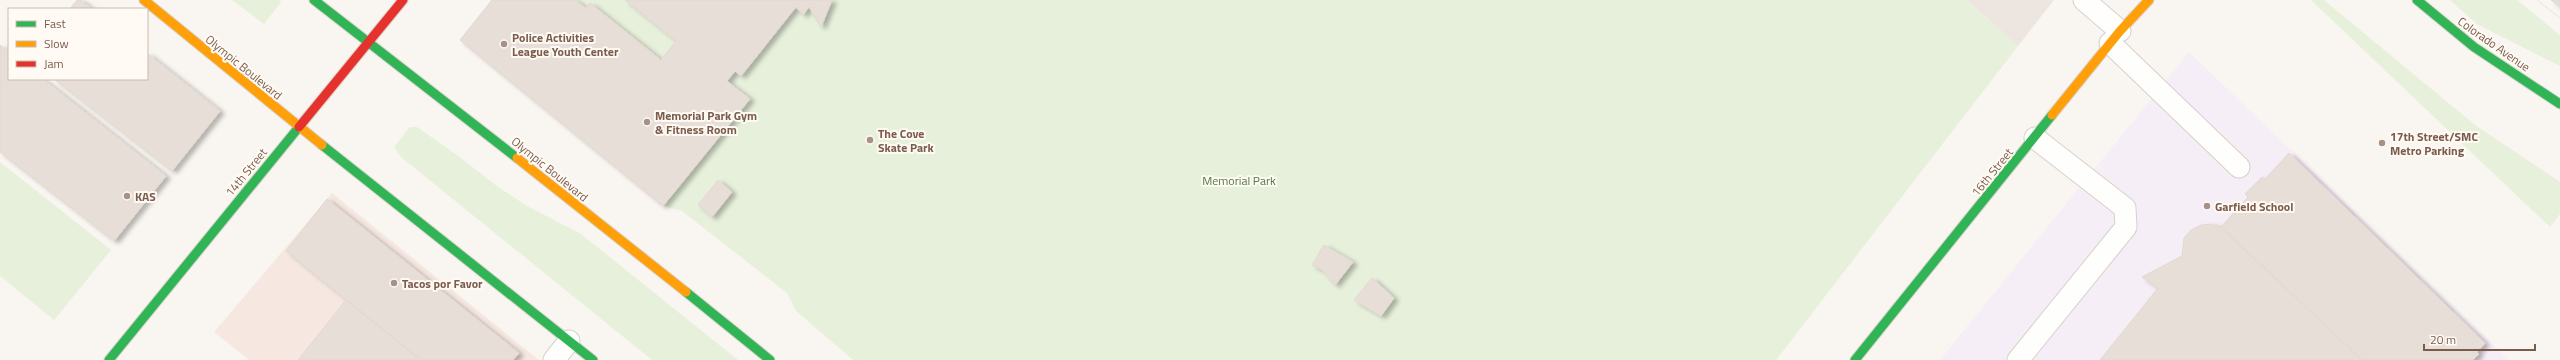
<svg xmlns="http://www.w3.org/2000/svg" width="2560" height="360" viewBox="0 0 2560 360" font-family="'Titillium Web',sans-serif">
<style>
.commercial{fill:#f6e8e1}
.industrial{fill:#ede5e0}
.education{fill:#f6eef6}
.green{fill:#e7f0db}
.building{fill:#e6ded7;stroke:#e2d8d2;filter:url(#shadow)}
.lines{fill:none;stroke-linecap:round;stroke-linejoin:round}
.lane-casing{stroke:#d7d1cb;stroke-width:23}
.fast-casing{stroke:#d9d2cb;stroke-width:11}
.slow-casing{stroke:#d9d2cb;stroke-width:11}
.jam-casing{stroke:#d9d2cb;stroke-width:11}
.lane{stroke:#fefefd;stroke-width:21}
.fast{stroke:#30b455;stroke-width:9}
.slow{stroke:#ff9f0a;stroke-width:9}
.jam{stroke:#e5322d;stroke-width:9}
.tram{stroke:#e6e3e7;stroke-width:1}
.poi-dot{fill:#a69286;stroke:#fffaf3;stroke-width:1.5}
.labels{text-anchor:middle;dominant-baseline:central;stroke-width:4;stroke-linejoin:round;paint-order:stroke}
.poi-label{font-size:12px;font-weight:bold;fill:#7a5c4d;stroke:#fffaf3;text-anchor:start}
.street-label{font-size:12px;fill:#7a5c4d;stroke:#fffaf3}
.park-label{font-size:12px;fill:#537a41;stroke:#fffaf3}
</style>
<defs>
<filter id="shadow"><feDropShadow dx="4.5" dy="2.5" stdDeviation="2" flood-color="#0004"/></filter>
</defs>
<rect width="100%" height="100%" fill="#f9f5f0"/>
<!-- commercial -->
<path class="commercial" d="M332,193L539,360H249L214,332Z"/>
<!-- industrial -->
<path class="industrial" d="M1967,0H2054L2018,46Z"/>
<!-- education -->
<path class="education" d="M2189,52L2509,360H1940Z"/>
<!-- green -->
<path class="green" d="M232,0H280L281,2L264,24Z
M492,0H1967L2018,46L1776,360H853L796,311L787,293L682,211L663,206L460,40Z
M2311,0H2324L2475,125L2560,182V214L2550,227Z
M2450,0H2517L2560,35V66L2477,24Z
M410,127H417L457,155L498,187L527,206L581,234L738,360H652L401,157L394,147Z
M0,162L111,250L54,320L0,276Z"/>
<!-- building -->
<path class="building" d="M77,0H81L92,9H70Z
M492,0H575L586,8L590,3L661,60L676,41L625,0H832L821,27L809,7L803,15L796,7L741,76L735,71L727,81L750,99L663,206L460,40Z
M2551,0H2560V7Z
M0,45L9,52V79H43L166,176L114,241L0,152Z
M147,53L220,111L172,171L54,79H147Z
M2289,153L2485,343L2477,352L2479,354L2473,360H2362L2221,227L2248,197L2245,194L2262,177L2265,179Z
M718,180L732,192L712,217L698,205Z
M327,199L519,353L513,360H421L286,251Z
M2211,224L2221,227L2362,360H2100L2158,288L2142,277L2182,256L2184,238L2191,230L2201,225Z
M1324,245L1353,262L1335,285L1322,270L1312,265Z
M1372,278L1394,298L1381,316L1354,300Z
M346,300L421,360H298Z"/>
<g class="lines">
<defs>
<path id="lane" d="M2084,0L2120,31
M2110,43L2239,167
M554,360L569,341
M2018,360L2126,227L2125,208L2035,138"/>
<path id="fast" d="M314,0L517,158
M2417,0L2474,47L2560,104
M322,145L593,360
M686,292L770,360
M109,360L299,127
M1855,360L2052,115"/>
<path id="slow" d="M144,0L322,145
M2052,115L2120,31L2149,0
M517,158L686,292"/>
<path id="jam" d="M299,127L403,0"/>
</defs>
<!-- lane casing -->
<use href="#lane" class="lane-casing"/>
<!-- fast casing -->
<use href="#fast" class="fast-casing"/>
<!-- slow casing -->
<use href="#slow" class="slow-casing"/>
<!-- jam casing -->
<use href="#jam" class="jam-casing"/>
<!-- lane -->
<use href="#lane" class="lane"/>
<!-- fast -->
<use href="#fast" class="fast"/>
<!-- slow -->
<use href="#slow" class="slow"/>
<!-- jam -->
<use href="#jam" class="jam"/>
<!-- tram -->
<path class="tram" d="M2537,0L2560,18"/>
</g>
<!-- markers -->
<g class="poi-dot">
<circle cx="504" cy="44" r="4"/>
<circle cx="647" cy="122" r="4"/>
<circle cx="870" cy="140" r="4"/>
<circle cx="2382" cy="143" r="4"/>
<circle cx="127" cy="196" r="4"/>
<circle cx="2207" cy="206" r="4"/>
<circle cx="394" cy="283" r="4"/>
</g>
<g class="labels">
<!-- poi labels -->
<g class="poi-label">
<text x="512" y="37">Police Activities<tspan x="512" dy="14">League Youth Center</tspan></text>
<text x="655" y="115">Memorial Park Gym<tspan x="655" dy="14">&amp; Fitness Room</tspan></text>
<text x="878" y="133">The Cove<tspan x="878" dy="14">Skate Park</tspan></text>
<text x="2390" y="136">17th Street/SMC<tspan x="2390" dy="14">Metro Parking</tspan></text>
<text x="135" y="196">KAS</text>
<text x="2215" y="206">Garfield School</text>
<text x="402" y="283">Tacos por Favor</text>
</g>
<!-- street labels -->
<g class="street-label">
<text transform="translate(2494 44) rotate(35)">Colorado Avenue</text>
<text transform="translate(244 67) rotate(39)">Olympic Boulevard</text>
<text transform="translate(550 169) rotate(39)">Olympic Boulevard</text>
<text transform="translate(246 172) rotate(-51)">14th Street</text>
<text transform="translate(1992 172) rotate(-51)">16th Street</text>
</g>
<!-- park labels -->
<g class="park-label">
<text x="1239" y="180">Memorial Park</text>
</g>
</g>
<!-- legend -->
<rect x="8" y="8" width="140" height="72" fill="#fffaf3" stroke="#cabbb1"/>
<rect x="16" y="21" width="20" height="6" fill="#30b455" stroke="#cabbb1"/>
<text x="44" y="28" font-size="12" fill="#7a5c4d">Fast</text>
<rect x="16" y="41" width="20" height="6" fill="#ff9f0a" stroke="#cabbb1"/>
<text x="44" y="48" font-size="12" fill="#7a5c4d">Slow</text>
<rect x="16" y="61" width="20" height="6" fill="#e5322d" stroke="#cabbb1"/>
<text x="44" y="68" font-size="12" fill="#7a5c4d">Jam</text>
<!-- scale -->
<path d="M2424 344v6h111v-6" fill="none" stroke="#7a5c4d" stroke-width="2"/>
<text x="2430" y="344" font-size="12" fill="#7a5c4d" stroke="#fffaf3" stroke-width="3" paint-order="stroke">20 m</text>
</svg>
